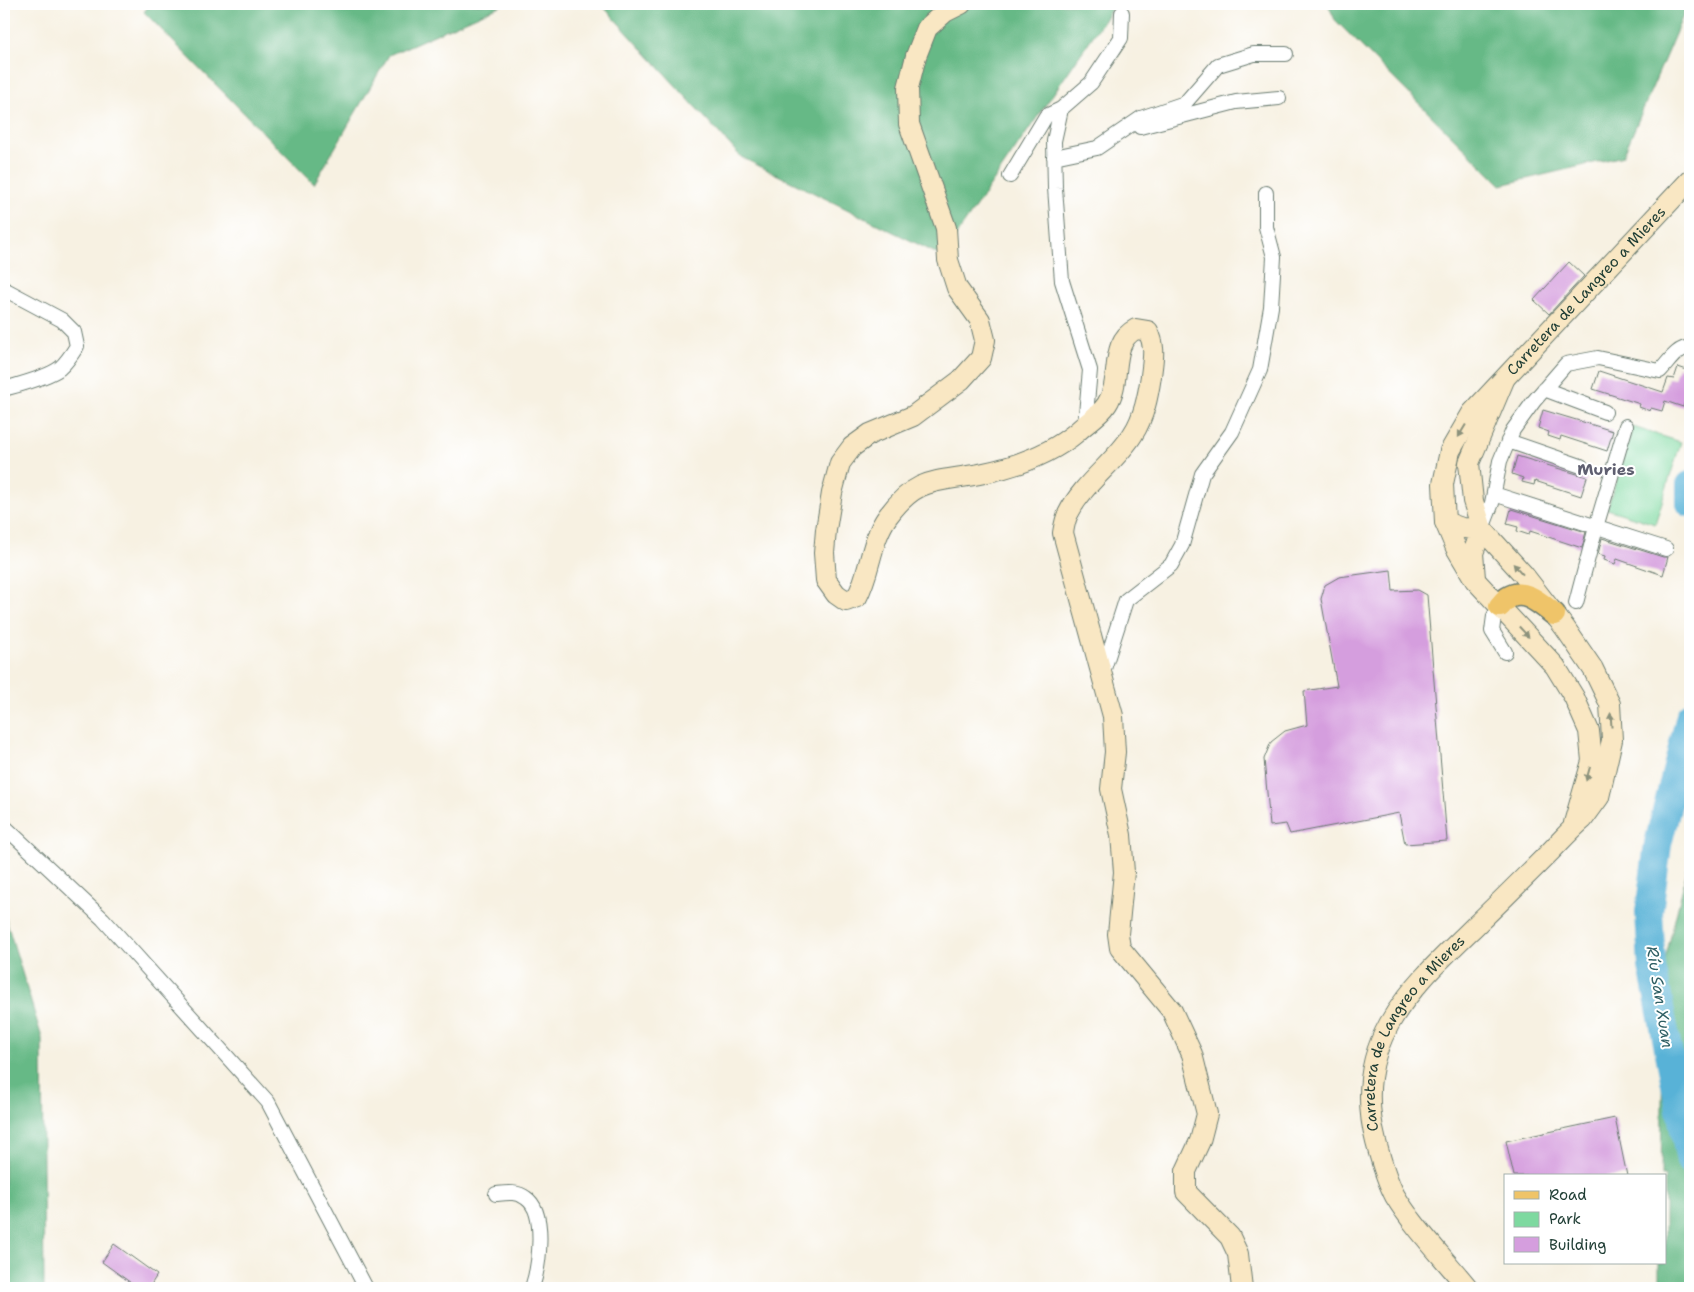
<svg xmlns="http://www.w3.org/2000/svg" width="1694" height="1292" viewBox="0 0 1694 1292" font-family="'Shantell Sans',sans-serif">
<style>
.green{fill:#7ed9a0;stroke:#4e8b6a}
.forest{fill:#66b986;stroke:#427b5d}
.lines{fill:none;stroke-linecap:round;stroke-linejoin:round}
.river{stroke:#59b2d7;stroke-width:28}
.building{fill:#d59ede}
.street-casing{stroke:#6b7c71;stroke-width:16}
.secondary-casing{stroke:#6b7c71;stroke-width:22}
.primary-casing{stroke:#6b7c71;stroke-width:25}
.street{stroke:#fff;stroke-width:14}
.secondary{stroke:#f9e7c3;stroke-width:20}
.primary{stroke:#efc469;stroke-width:22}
.oneway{fill:#8c927c}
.labels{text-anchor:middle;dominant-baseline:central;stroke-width:4;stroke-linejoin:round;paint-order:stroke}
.street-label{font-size:15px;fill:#1f3d34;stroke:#fff}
.neighbourhood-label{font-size:16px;font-weight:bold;fill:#5f5f70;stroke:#fff}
.water-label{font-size:16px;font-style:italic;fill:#306065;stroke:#fff}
</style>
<rect width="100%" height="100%" fill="#fff"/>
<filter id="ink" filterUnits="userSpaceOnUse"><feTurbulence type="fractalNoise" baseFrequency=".02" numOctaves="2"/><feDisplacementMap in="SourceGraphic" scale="10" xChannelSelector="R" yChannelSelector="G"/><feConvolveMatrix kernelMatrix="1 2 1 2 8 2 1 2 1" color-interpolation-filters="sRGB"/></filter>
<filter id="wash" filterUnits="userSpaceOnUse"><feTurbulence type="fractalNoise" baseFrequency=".0096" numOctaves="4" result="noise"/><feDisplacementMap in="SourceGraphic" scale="20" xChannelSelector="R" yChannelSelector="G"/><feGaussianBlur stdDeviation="1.12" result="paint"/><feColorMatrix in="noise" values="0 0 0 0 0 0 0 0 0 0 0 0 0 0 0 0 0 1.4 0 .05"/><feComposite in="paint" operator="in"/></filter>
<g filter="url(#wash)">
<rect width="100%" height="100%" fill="#f7f1e2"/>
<!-- green -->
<path class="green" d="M1633,427L1681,442L1655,524L1607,509Z"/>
<!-- forest -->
<path class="forest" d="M150,4H504L389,55L314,184L144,12Z
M601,4H1115L942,256L741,157Z
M1328,4H1688L1623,156L1501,185L1335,20Z
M1690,858V1288H1659V1263H1665V1176H1661L1664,964Z
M4,913L42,1038L44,1288H4Z"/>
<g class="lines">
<!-- river -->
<path class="river" d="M1690,485V503
M1690,716L1658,844L1649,912L1652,966L1690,1161"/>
</g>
<g id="blocks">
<!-- building -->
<path class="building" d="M1569,262L1584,276L1549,314L1534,300Z
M1678,367L1690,371V387L1683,407L1665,401L1662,411L1651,408L1650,411L1639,407L1640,404L1593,389L1599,371L1663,392L1668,378L1674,379Z
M1543,410L1613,431L1607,451L1561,436L1560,440L1548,436L1549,432L1538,428Z
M1517,456L1587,477L1581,496L1535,481L1534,485L1522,482L1523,478L1512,474Z
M1511,509L1586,532L1582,548L1530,531L1529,535L1517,531L1518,527L1507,524Z
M1602,538L1663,557H1668L1663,575L1617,559L1615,564L1604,560L1605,556L1598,554Z
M1391,570L1393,591L1418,590L1427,595L1447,841L1405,844L1399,813L1290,834L1286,824L1270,826L1264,759L1271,742L1285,731L1307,725L1304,691L1337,686L1321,599L1325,585L1339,577Z
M1615,1118L1627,1176H1514L1506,1141Z
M114,1244L157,1275L149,1288H138L102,1262Z"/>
</g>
</g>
<g filter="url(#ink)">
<use href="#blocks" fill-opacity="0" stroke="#6b7c71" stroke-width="1"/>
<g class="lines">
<defs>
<path id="street" d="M1061,109L1091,83L1121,38L1122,13
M1140,127L1236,102L1279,98
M1054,157L1097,148L1141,118L1185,103L1218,65L1254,54H1286
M1010,176L1046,116L1061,109L1054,141L1055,188L1062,281L1090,370L1085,425
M4,289L62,320L74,332L77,346C72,354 67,362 60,368C49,377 18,385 4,389
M1544,389L1605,412
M1508,441L1581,466
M1494,494L1666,549
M1482,529L1492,503L1500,461L1513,430L1534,401L1566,364L1598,358L1660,371C1670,361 1675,349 1690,347
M1576,603L1596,527L1626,426
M1500,606L1494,616L1492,631L1505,652
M1102,675L1126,600L1171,565L1182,545L1202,474L1232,432L1260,370L1271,307L1274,257L1266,227V193
M4,826L103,919L268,1102L366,1288
M496,1194C506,1193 517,1191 526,1198C547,1212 539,1267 532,1288"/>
<g id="secondary">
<path d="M961,4L945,12L927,28L916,56L908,88L909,124L946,228L948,260L957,288L980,320L985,340L981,358L961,380L913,416L870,434L852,447L840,463L832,493L826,530L824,553L826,580L836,594L846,601L857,597C871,571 870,541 888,516C919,474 939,483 984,473C1017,466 1051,454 1077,432C1086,423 1100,415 1107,404C1123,380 1108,343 1136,329L1148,331C1156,347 1153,358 1151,376C1148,396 1144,417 1133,434C1115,463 1083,483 1068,514C1065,520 1064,527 1063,533L1113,716L1115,752L1111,789L1121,835L1124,872L1118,934L1120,948L1172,1011L1192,1054L1207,1114L1200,1141L1186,1171V1192L1230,1237L1238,1254L1242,1288"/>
<path d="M1445,522L1462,528L1482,529L1473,553L1475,578"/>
<path id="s1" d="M1574,823L1592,761L1589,731L1574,697L1555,666L1475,580L1456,548L1445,522L1443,484L1450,451L1472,413L1690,180"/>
<path id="s2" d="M1468,1288C1444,1258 1415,1229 1395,1196C1386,1179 1381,1161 1376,1142C1350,1042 1410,989 1475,926C1500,902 1524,878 1548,854C1560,842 1570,830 1583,819L1599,797L1612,740L1610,704L1593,669L1565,628L1523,574L1482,529L1473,501L1469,463L1504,380"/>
</g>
<path id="primary" d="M1500,606C1502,604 1505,600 1508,598C1524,587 1542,605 1554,614"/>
</defs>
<!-- street casing -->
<use href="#street" class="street-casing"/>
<!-- secondary casing -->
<use href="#secondary" class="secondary-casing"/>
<!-- primary casing -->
<use href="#primary" class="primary-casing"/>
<!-- street -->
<use href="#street" class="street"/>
<!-- secondary -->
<use href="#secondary" class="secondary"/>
<!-- primary -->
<use href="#primary" class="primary"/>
</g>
<!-- one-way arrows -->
<defs><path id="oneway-solid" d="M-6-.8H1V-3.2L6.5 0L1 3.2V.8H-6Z" transform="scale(1.25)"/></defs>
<g class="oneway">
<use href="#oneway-solid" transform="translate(1462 431) rotate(121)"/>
<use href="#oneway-solid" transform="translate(1518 569) rotate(-132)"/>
<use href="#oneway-solid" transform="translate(1524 632) rotate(47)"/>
<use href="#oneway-solid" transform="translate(1611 720) rotate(-94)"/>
<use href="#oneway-solid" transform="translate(1588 774) rotate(106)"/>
</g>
</g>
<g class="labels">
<!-- street labels -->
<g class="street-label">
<text stroke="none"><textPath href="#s1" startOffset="634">Carretera de Langreo a Mieres</textPath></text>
<text stroke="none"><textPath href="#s2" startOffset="298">Carretera de Langreo a Mieres</textPath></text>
</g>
<!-- neighbourhood labels -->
<g class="neighbourhood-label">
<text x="1606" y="469">Muries</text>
</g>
<!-- water labels -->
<g class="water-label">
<text transform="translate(1660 997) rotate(81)">Ríu San Xuan</text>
</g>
</g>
<!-- margin -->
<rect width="1694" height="1292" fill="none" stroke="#fff" stroke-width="20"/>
<!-- legend -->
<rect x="1504" y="1174" width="162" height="90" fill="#ffffff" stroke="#a5b1ae"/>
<rect x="1514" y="1191" width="25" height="8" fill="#efc469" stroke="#a5b1ae"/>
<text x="1549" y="1200" font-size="15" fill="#1f3d34">Road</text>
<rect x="1514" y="1212" width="25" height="15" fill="#7ed9a0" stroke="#a5b1ae"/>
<text x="1549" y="1224" font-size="15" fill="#1f3d34">Park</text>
<rect x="1514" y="1237" width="25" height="15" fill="#d59ede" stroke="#a5b1ae"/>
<text x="1549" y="1250" font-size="15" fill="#1f3d34">Building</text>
</svg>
